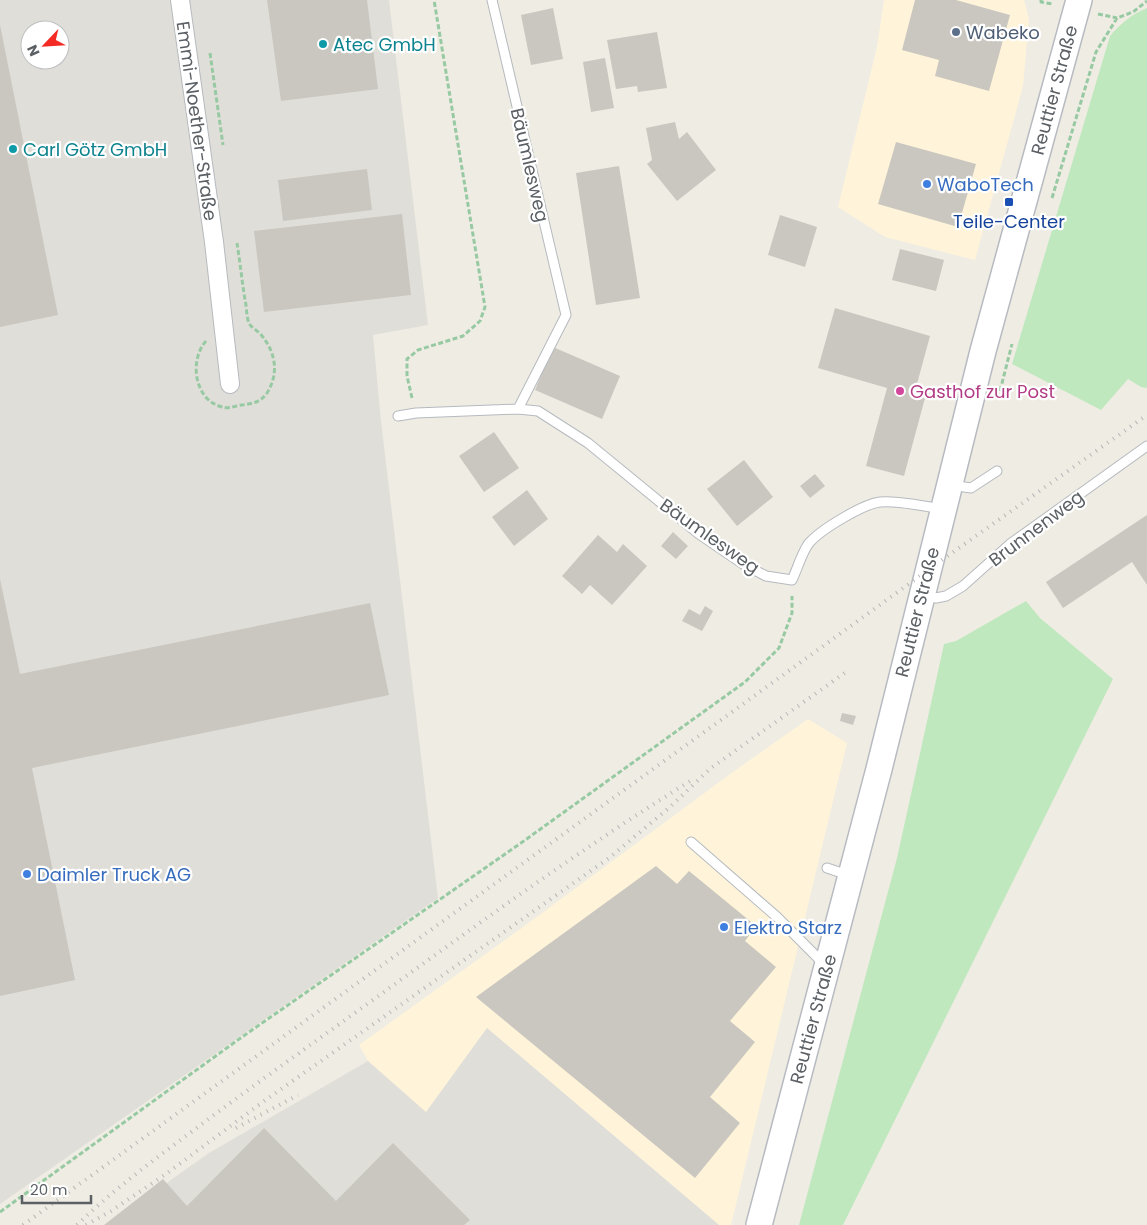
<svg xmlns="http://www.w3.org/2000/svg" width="1147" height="1225" viewBox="0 0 1147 1225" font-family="Poppins,sans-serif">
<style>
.commercial{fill:#fff4d9}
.industrial{fill:#e0ded8;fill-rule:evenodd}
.green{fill:#c0e8be}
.building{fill:#cac7c0}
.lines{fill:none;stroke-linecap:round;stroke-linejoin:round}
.service-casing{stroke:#b6babf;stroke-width:11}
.minor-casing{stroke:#b6babf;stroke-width:20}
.secondary-casing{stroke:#b7bbc1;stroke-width:28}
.path{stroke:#97caa3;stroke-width:3;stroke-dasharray:5 2.5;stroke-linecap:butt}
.service{stroke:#fff;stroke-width:9}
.minor{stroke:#fff;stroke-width:18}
.secondary{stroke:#fff;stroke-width:25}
.rail{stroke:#b5b6b6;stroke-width:4;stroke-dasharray:1 6;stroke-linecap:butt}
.service-dot{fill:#5c6f8a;stroke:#fff;stroke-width:2}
.culture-dot{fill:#0f9aa8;stroke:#fff;stroke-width:2}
.shop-dot{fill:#3f7fe0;stroke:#fff;stroke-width:2}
.transit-dot{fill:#1a4fb4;stroke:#fff;stroke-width:2}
.hotel-dot{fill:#d1479c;stroke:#fff;stroke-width:2}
.labels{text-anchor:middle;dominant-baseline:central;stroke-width:4.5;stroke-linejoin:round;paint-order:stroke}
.service-label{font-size:18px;fill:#4e5e75;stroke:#fff;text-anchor:start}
.culture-label{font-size:18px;fill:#0d838f;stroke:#fff;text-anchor:start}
.street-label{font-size:18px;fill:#5b6065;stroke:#fff}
.shop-label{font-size:18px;fill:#366cbe;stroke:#fff;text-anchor:start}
.transit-label{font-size:18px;fill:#164399;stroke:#fff}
.hotel-label{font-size:18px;fill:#b23c85;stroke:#fff;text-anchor:start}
</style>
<rect width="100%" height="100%" fill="#efece3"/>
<!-- commercial -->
<path class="commercial" d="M884,0H1024L1029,19L1023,86L975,260L885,237L838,207L877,47Z
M808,719L847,743L731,1225H719L487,1028L426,1113L368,1061L359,1045L515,933L733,772Z"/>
<!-- industrial -->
<path class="industrial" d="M0,0H389L428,325L373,335L381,421L438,898L0,1204ZM30,30H60V60H30Z
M487,1028L719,1225H107L209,1153L368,1061L426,1112Z"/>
<!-- green -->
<path class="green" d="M1147,8V388L1141,387L1128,379L1101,410L1012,364L1110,36C1120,24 1132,14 1147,8Z
M1026,601L1040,618L1113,679L843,1225H799L897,858L944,644L956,641Z"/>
<!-- building -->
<path class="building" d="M267,0H367L378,89L281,101Z
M915,0H956L1010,15L989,91L935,76L939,60L902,50Z
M553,8L563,59L531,65L521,15Z
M0,25L58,315L0,327Z
M657,32L667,88L638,92L637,86L616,89L607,40Z
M605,58L614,108L591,112L583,62Z
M675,122L679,139L687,132L716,170L677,201L647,164L652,160L646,128Z
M896,142L976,164L958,227L878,204Z
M619,166L640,298L596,305L576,173Z
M367,169L372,210L283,221L278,180Z
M402,214L411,295L264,312L254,231Z
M780,215L817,227L805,267L768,255Z
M900,249L944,260L936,291L892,280Z
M835,308L930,336L914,395L925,398L904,476L866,466L887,388L818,368Z
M553,347L620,376L602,419L535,390Z
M494,432L519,468L484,492L459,456Z
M744,460L773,497L737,526L707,489Z
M815,474L825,486L810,498L800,486Z
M527,490L548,519L514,546L492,517Z
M1147,515V585L1132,562L1063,608L1046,582Z
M673,532L688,546L676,559L661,546Z
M598,535L617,552L623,544L647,566L612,605L590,585L582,594L562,576Z
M0,579L20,674L370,603L389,695L32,768L75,980L0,996Z
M705,606L713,611L702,631L682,621L689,609L700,615Z
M842,713L856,716L853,725L840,721Z
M656,866L677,884L689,871L756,926L745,941L776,967L730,1021L755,1042L710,1097L740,1123L695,1178L476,997Z
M264,1128L336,1201L393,1143L470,1220L464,1225H104L163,1179L187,1206Z"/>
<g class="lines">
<defs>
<path id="service" d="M492,0L566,315L518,409
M398,416L416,413L518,409L538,411L588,443L699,534L743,564L766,576L792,580C797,570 803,549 810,542C822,529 863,504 880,502C896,500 925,506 941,509
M951,485L971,488L997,471
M923,596L936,598L946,596L963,586L1010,544L1147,446
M691,842L777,917L825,965
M827,868L848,875"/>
<path id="minor" d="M180,0L214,242L230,384"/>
<path id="secondary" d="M759,1225L879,769L983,351L1079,0"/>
</defs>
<!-- service casing -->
<use href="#service" class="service-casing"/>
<!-- minor casing -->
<use href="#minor" class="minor-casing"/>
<!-- secondary casing -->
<use href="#secondary" class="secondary-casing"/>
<!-- path -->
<path class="path" d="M1041,0V2L1053,4
M1098,14L1117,18
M210,53L223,145
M1052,198L1096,52L1117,18L1133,12L1147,1
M206,341C189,360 194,400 222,407C227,409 236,406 241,405C252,404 261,402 267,393C279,374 276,353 262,336C259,331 251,328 249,323C246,316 247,307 245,300C242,281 240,262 237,243
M1000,391L1012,344
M412,398L407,376V359L418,350L463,336L480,321L485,307L434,0
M0,1212L242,1037L521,843L745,682L779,648L792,613V596"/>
<!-- service -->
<use href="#service" class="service"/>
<!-- minor -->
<use href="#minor" class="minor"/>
<!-- secondary -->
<use href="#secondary" class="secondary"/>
<!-- rail -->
<path class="rail" d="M236,1128L298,1095
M23,1225L942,560L1147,415
M77,1225C112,1191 151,1162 190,1133C236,1098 284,1064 331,1030C450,945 567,857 692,780
M86,1225L111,1211L166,1174L260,1104L609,858L670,807L711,768L846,672"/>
</g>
<!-- markers -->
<circle class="service-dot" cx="956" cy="32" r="5"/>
<g class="culture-dot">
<circle cx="323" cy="44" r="5"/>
<circle cx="13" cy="149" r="5"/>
</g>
<g class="shop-dot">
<circle cx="927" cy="184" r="5"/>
<circle cx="27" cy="874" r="5"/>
<circle cx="724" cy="927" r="5"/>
</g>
<rect class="transit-dot" x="1004" y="197" width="10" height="10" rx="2.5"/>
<circle class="hotel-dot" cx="900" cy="391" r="5"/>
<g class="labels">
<!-- service labels -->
<g class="service-label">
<text x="966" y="32">Wabeko</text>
</g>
<!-- culture labels -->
<g class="culture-label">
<text x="333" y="44">Atec GmbH</text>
<text x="23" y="149">Carl Götz GmbH</text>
</g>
<!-- street labels -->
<g class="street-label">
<text transform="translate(1054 90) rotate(-75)">Reuttier Straße</text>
<text transform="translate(197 121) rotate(82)">Emmi-Noether-Straße</text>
<text transform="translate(530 165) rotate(77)">Bäumlesweg</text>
<text transform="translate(1036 528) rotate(-37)">Brunnenweg</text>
<text transform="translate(710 536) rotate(35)">Bäumlesweg</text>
<text transform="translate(917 612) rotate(-76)">Reuttier Straße</text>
<text transform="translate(813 1019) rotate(-75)">Reuttier Straße</text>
</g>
<!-- shop labels -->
<g class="shop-label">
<text x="937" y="184">WaboTech</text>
<text x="37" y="874">Daimler Truck AG</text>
<text x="734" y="927">Elektro Starz</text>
</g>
<!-- transit labels -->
<g class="transit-label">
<text x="1009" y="221">Teile-Center</text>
</g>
<!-- hotel labels -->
<g class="hotel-label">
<text x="910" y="391">Gasthof zur Post</text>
</g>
</g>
<!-- north arrow -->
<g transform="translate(45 45) rotate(245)"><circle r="24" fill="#ffffff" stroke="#bdbfc1"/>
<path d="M0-4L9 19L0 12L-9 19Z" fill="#f42b25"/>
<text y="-8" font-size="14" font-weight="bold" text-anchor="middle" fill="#5b6065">N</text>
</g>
<!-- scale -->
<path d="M22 1195v8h69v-8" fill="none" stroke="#5b6065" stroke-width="2.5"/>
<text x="30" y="1195" font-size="15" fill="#5b6065" stroke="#ffffff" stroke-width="4" paint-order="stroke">20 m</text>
</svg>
